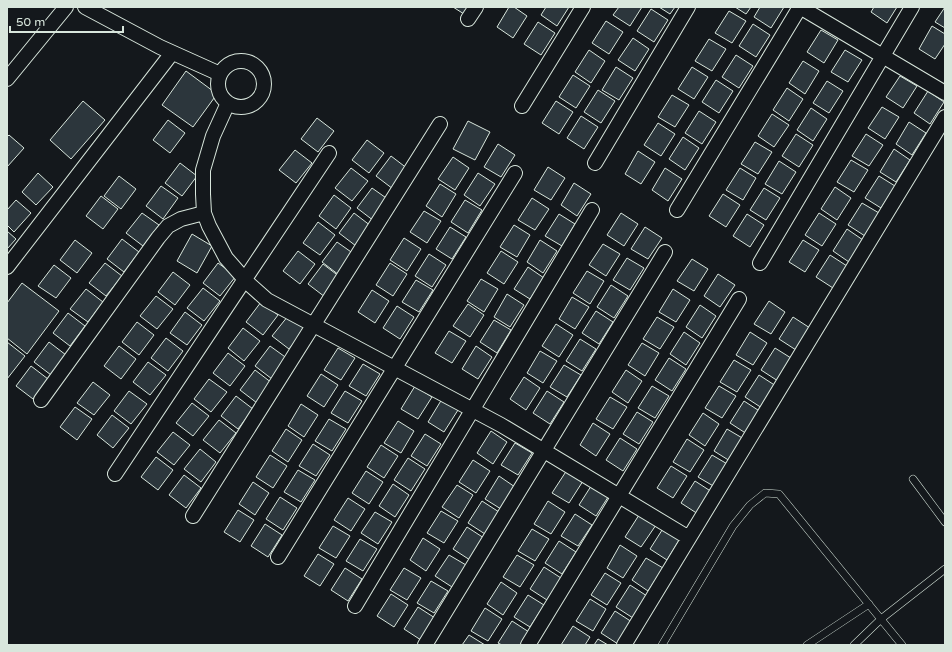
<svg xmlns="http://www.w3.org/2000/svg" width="952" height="652" viewBox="0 0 952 652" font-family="'Varela Round',sans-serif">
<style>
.building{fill:#2c363c;stroke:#d8e6dc}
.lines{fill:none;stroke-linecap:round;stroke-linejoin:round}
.lane-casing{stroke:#d8e6dc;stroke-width:8}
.street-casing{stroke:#d8e6dc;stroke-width:16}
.lane{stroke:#14181c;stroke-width:7}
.street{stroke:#14181c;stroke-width:14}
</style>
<rect width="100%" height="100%" fill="#14181c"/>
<!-- building -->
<path class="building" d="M453,7H468L464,14Z
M509,7H514L527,16L513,38L497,27Z
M546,7H569L557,26L541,15Z
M619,7H642L630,26L613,15Z
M659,7H675L670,14Z
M735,7H751L746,14Z
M760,7H784L771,28L754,17Z
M874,7H897L887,23L871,12Z
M945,7V28L935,22Z
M651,9L668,20L654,42L637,31Z
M729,11L746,21L732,43L715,33Z
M606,21L623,32L609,54L592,43Z
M538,22L555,33L541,55L524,44Z
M753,24L770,35L756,57L739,46Z
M932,26L945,34V44L935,59L919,49Z
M821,30L838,40L824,63L807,52Z
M633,38L649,49L635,71L618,60Z
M709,39L726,49L712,71L695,61Z
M589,50L605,61L591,83L575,72Z
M845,50L862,60L848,82L831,72Z
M736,55L753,66L739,88L722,77Z
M803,61L819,71L805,94L789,83Z
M616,67L633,78L619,100L602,90Z
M692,67L708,77L694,99L678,89Z
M186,71L217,94L193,127L162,105Z
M573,75L590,86L576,108L559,97Z
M900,76L917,86L903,108L886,97Z
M716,80L733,91L719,113L702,102Z
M827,81L843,91L829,113L813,103Z
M787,88L803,99L789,121L773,110Z
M598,90L615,101L601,123L584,112Z
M928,91L944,102L930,124L914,113Z
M672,95L689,105L675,127L658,117Z
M83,101L105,120L71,159L50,140Z
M556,101L573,112L559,134L542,123Z
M882,107L899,117L885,139L868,128Z
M811,108L827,119L813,141L797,130Z
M699,111L716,122L702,144L685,133Z
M772,114L789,125L774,147L758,136Z
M581,116L598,127L584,149L567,138Z
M317,118L334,131L318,152L301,139Z
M168,120L185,133L170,153L153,140Z
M468,121L490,132L475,160L453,149Z
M909,122L926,133L912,155L896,144Z
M658,123L675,134L661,156L644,145Z
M796,134L813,145L799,167L782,156Z
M866,134L883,145L869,166L852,156Z
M9,135L24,148L7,167V137Z
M683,137L699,148L685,170L669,159Z
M367,140L384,153L369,173L352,160Z
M755,142L772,152L758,174L741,164Z
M498,144L515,155L501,177L484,167Z
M894,149L910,160L896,182L880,172Z
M295,150L312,163L296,183L279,170Z
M638,151L655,162L641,184L625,174Z
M391,156L408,169L393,189L376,176Z
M453,157L469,168L455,190L438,179Z
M851,160L868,170L854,192L837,182Z
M779,161L796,172L782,194L765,184Z
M180,163L197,176L182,196L165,183Z
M548,167L565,178L551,200L534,190Z
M351,168L368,181L352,201L335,188Z
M665,168L682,179L668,201L652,190Z
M740,168L756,178L743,200L726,190Z
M38,173L53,187L36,205L22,192Z
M478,173L495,184L480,206L464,195Z
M119,176L136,189L121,209L104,196Z
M879,176L895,186L881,208L865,198Z
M574,183L591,194L577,216L561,205Z
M440,184L456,194L442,217L426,206Z
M161,186L178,198L163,219L146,206Z
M835,187L851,198L837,220L821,209Z
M372,188L389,200L374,221L357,208Z
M764,188L780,198L766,220L750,210Z
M723,194L740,205L726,227L709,216Z
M334,195L351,208L336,229L319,216Z
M101,196L118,209L103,229L86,216Z
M532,198L549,209L535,230L518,220Z
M16,200L31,213L14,232L7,225V210Z
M465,200L482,210L468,233L451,222Z
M862,203L879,213L865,236L848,225Z
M424,211L441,221L427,243L410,232Z
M142,213L159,225L143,246L126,233Z
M354,213L371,226L356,246L339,233Z
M621,213L638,224L624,246L607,235Z
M819,213L836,224L822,246L805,235Z
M559,214L575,224L562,246L545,236Z
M747,214L764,225L750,247L733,236Z
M318,222L335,235L320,255L303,243Z
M514,225L530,235L517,257L500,247Z
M450,227L466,237L452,259L436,249Z
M645,227L662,238L648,259L631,249Z
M847,229L863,240L849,262L833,251Z
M7,231L16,239L7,249Z
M192,234L212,246L197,273L177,261Z
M404,238L421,249L407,271L390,260Z
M122,239L139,252L124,272L107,259Z
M75,240L92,253L77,273L60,260Z
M540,240L557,251L543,273L527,262Z
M803,240L819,250L805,272L789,262Z
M337,242L354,254L339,275L322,262Z
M603,244L620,254L606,276L589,265Z
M298,251L315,264L300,284L283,271Z
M501,251L518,262L504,284L487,273Z
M429,254L446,265L432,287L415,276Z
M830,255L847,266L833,288L816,277Z
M627,258L644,268L630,290L613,280Z
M692,259L708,269L694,291L677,281Z
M105,263L122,276L106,296L89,283Z
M218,263L236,276L220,296L203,283Z
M390,263L407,274L393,296L376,285Z
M323,264L340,277L325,297L308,284Z
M54,265L71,278L56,298L38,286Z
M528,267L544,278L530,299L514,289Z
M587,271L604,281L590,304L573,293Z
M173,272L190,285L175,305L158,292Z
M718,274L735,285L720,307L704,296Z
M481,279L498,289L484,312L467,301Z
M416,280L433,290L419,312L402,302Z
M22,283L59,311L27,354L7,338V303Z
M611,285L628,296L614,318L597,307Z
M203,288L220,301L204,321L187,308Z
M86,289L103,302L88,322L70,309Z
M673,289L690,300L676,322L659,312Z
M372,290L389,301L375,323L358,312Z
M507,294L524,305L510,327L494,317Z
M156,296L173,309L157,329L140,316Z
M572,297L589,307L575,329L559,319Z
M769,301L785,312L771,334L754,324Z
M261,302L278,315L263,335L246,322Z
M468,304L484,315L470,337L453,326Z
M700,305L716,316L702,338L686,327Z
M397,306L414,317L400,339L383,328Z
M596,311L613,322L599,344L582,333Z
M185,312L202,325L187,345L170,333Z
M68,313L85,326L70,346L53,333Z
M288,316L305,329L289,349L272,336Z
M657,317L674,327L660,349L643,339Z
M793,317L810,328L796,350L779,339Z
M494,320L511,330L497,353L480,342Z
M137,322L154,335L139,355L122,342Z
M556,324L573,335L559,357L542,346Z
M243,328L260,341L244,361L228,348Z
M449,331L466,341L452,363L435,353Z
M684,332L700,343L686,365L670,354Z
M750,332L767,343L753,365L736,355Z
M166,338L183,351L168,371L151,358Z
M580,339L596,349L582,371L566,361Z
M7,342L25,356L7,379Z
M49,342L66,355L51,375L34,362Z
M642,343L659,353L645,376L628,365Z
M119,346L136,359L121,379L104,366Z
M270,346L288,359L272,379L255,366Z
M476,346L492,357L478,379L462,369Z
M338,348L355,358L341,380L324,370Z
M775,348L791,358L778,381L761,370Z
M540,351L557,361L543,383L527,373Z
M228,353L245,366L230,386L213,373Z
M669,358L686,369L672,391L655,380Z
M734,360L751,370L737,392L720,382Z
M148,362L166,375L150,395L133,382Z
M363,364L380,374L366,396L349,386Z
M564,365L581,375L567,397L550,387Z
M31,366L48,379L33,399L16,386Z
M255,370L272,383L257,403L240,390Z
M626,370L642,381L628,403L612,392Z
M321,374L338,385L324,407L307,396Z
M759,375L776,386L762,408L745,397Z
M524,377L540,388L526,410L510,399Z
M209,379L227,392L211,412L194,399Z
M93,382L110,395L94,415L77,403Z
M415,386L432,397L418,419L401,409Z
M652,386L669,396L655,418L638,408Z
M719,386L736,396L722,418L705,408Z
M129,391L147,404L131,424L114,411Z
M345,391L362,401L348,423L331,413Z
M547,391L564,402L550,424L533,413Z
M236,396L253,409L238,429L221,416Z
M610,397L627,407L613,429L596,419Z
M442,399L458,410L444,432L428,422Z
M744,401L761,412L747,434L730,423Z
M192,403L209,416L193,436L176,423Z
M301,404L318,415L304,437L288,426Z
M75,407L92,419L77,440L60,427Z
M637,412L653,422L639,444L623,434Z
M703,413L719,424L705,446L689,435Z
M112,415L129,428L113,448L97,435Z
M329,419L346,429L332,451L315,441Z
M219,420L236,433L220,453L203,440Z
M398,421L414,431L401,453L384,443Z
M593,423L610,434L596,456L580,445Z
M286,429L302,440L288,462L272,451Z
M727,429L744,439L730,461L714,451Z
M491,431L507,442L493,464L477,453Z
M173,432L190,445L174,465L157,452Z
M425,434L441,444L427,466L411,456Z
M620,438L637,449L623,471L606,460Z
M687,439L704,450L690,472L673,462Z
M515,443L532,453L518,475L501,465Z
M313,444L330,455L316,476L299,466Z
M381,445L398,456L384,478L367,467Z
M200,449L216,462L201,482L184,469Z
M270,455L287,466L273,488L256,477Z
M712,455L729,465L715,487L698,477Z
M156,457L173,470L158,490L141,477Z
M408,458L425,469L411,491L394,480Z
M473,460L490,471L476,493L459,482Z
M671,466L687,476L673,498L657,488Z
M298,470L315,480L301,502L284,492Z
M567,470L583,481L569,503L552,493Z
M366,471L383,482L369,504L352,493Z
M184,475L201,488L186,508L169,495Z
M499,476L515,487L501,509L485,499Z
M695,481L712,492L698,514L681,503Z
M253,482L269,493L255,515L239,504Z
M593,483L610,494L596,516L579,505Z
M393,484L409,495L395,517L379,506Z
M457,485L473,495L459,518L442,507Z
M280,497L297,508L283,530L266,519Z
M348,498L365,509L351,531L334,520Z
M482,501L499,512L485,534L468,523Z
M548,501L565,512L551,534L534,524Z
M238,510L254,520L240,542L224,532Z
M441,511L458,521L444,543L427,533Z
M375,512L392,522L378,544L361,533Z
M575,514L592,525L578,546L561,536Z
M639,515L656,525L641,547L625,537Z
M265,524L282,535L268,557L251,546Z
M333,526L350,536L336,558L319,548Z
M467,527L484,538L470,560L453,549Z
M664,527L681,537L667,560L650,549Z
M532,529L549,539L535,561L518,551Z
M423,538L440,549L426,571L410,560Z
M360,539L377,549L363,571L346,561Z
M559,541L576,552L562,574L545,563Z
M620,545L637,556L623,578L607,568Z
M318,554L334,564L320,586L304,576Z
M449,555L466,565L452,587L435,576Z
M517,555L534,565L520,587L503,577Z
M646,558L663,568L648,591L632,580Z
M544,567L561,578L547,600L530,589Z
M345,568L362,579L348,601L331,590Z
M404,568L421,578L407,600L390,590Z
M605,573L621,583L607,605L591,595Z
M431,581L448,591L434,613L417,603Z
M501,582L517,593L503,615L487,604Z
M630,585L647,596L633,618L616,607Z
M391,594L408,605L394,627L377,616Z
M528,595L544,605L530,627L514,617Z
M590,599L606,609L593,631L576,621Z
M418,607L435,618L421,640L404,629Z
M485,608L502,619L488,641L471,631Z
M615,611L632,622L618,644L601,633Z
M512,621L529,632L520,645H502L498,643Z
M573,626L590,637L585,645H561Z
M469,635L485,645H462Z
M598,639L608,645H594Z"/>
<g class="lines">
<defs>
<path id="lane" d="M913,479L945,522
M662,645L733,526L750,505L765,493L779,494L902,645
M807,645L869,604
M854,645L881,619L945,569"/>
<path id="street" d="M85,7L160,47L220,74
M800,7L945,93
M468,19L476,7
M218 84a23 23 0 1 1 46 0a23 23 0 1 1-46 0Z
M7,79L66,7
M228,103L213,136L203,170V194L204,213L209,226L226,258L248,283L267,300L501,425L689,538
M522,106L583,7
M595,163L688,7
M677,210L800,7
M760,263L912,7
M7,267L172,53
M41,400L158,238L168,226L181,219L204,213
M115,474L329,153
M193,516L440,124
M278,557L515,173
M355,606L592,210
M425,645L665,252
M528,645L739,299
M624,645L945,117"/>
</defs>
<!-- lane casing -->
<use href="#lane" class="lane-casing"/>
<!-- street casing -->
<use href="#street" class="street-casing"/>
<!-- lane -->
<use href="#lane" class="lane"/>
<!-- street -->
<use href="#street" class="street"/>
</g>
<!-- border -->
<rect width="952" height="652" fill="none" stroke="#d8e6dc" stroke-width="16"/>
<!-- scale -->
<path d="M10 26v6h113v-6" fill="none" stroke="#d8e6dc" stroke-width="2"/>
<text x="16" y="26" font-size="12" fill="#d8e6dc" stroke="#14181c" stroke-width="3" paint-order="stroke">50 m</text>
</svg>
